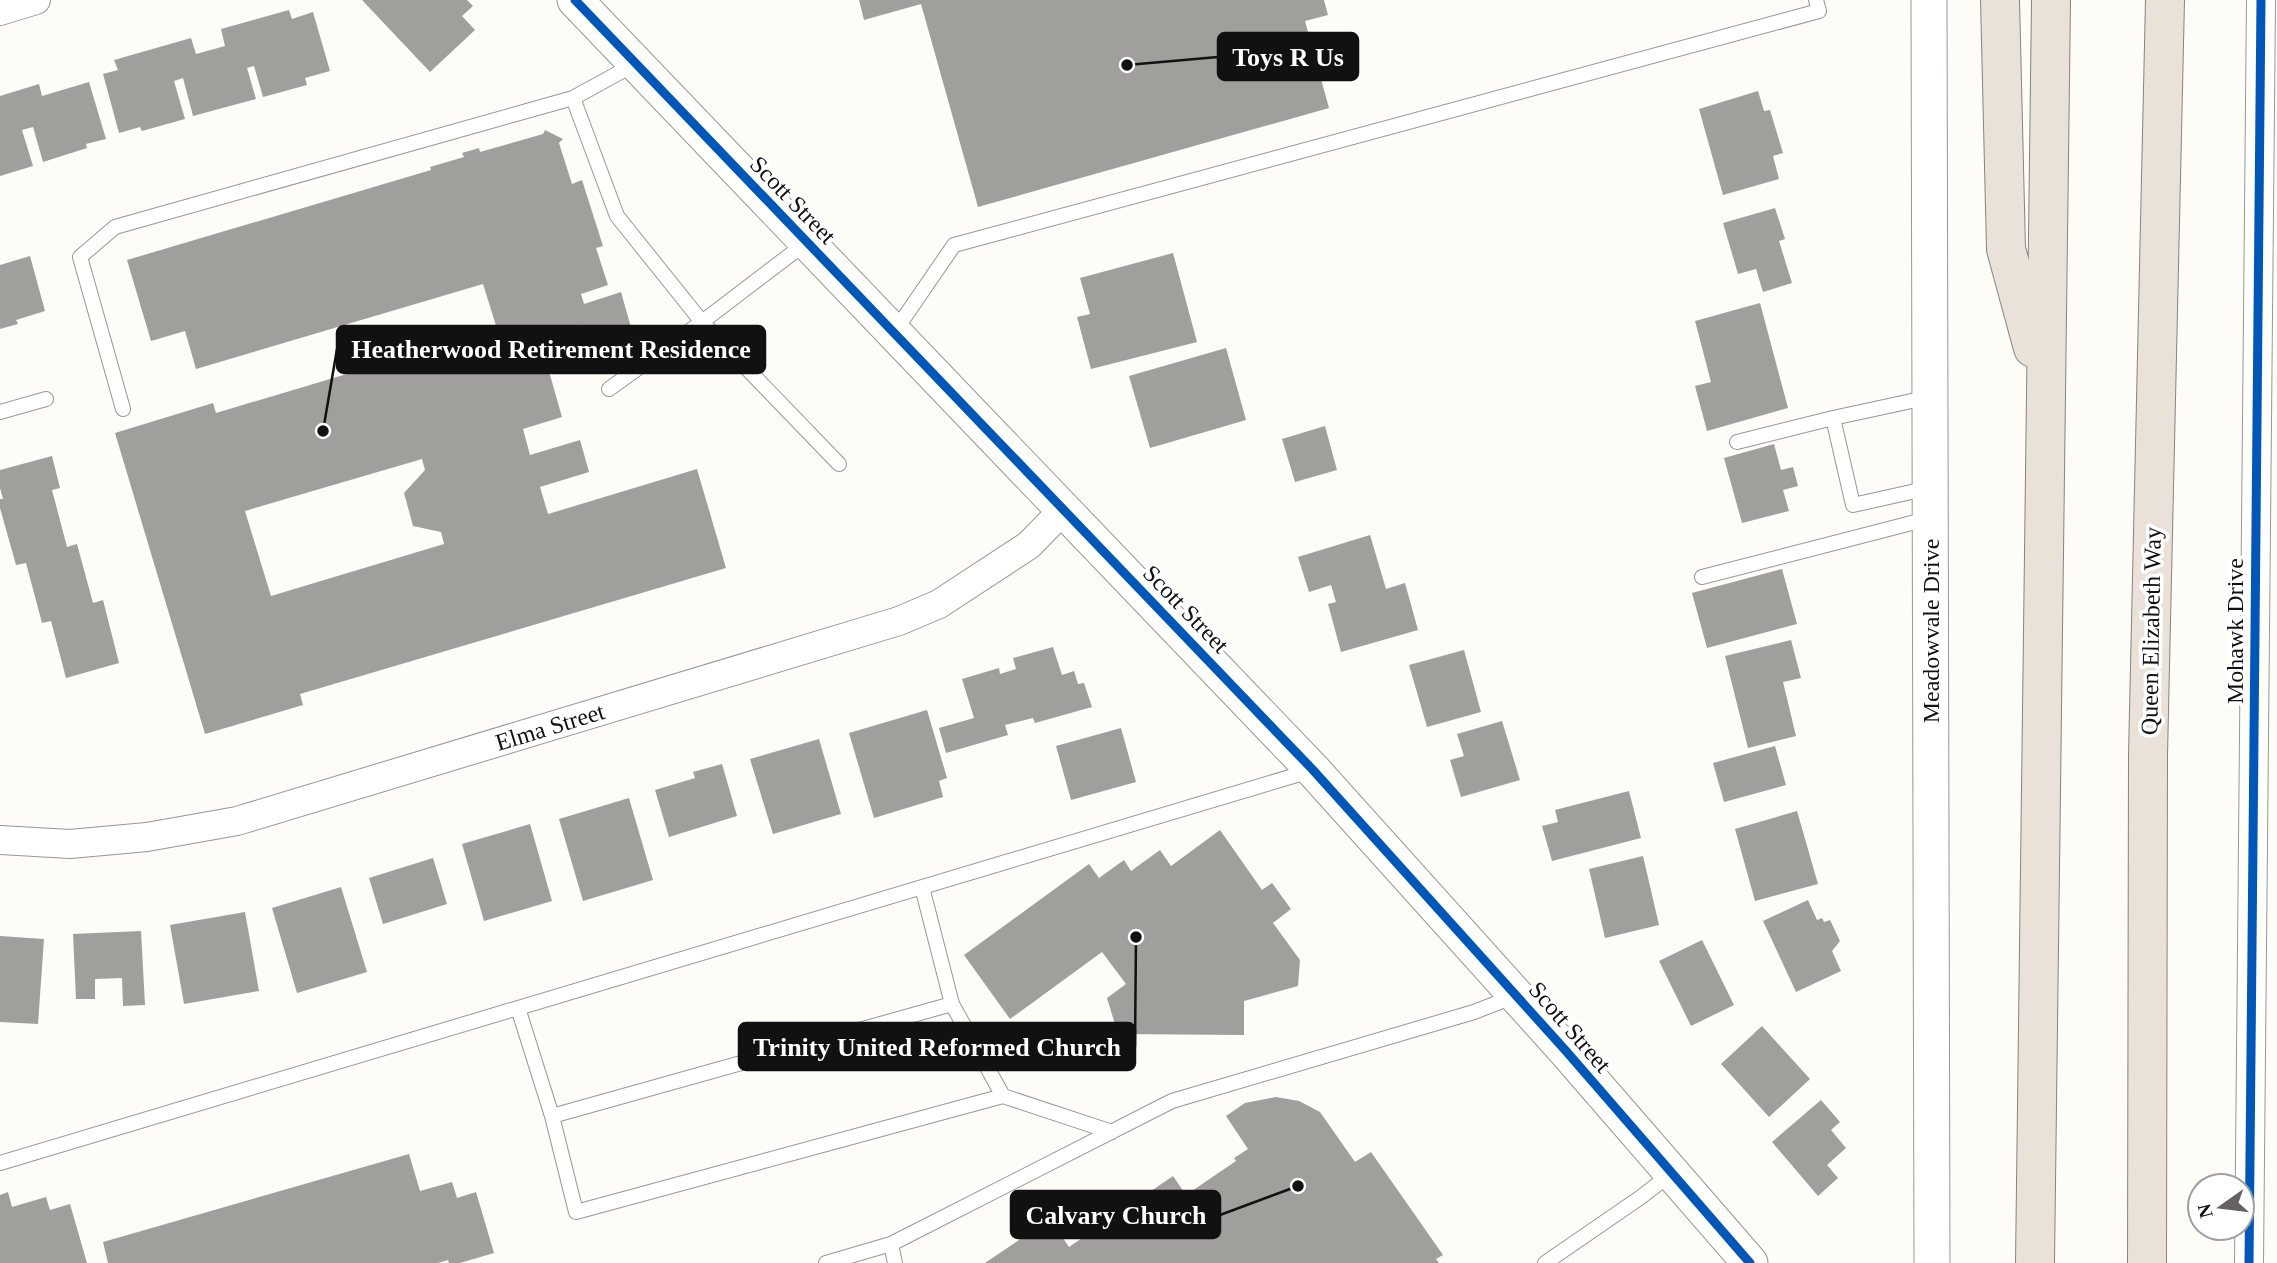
<svg xmlns="http://www.w3.org/2000/svg" width="2277" height="1263" viewBox="0 0 2277 1263" font-family="'Times New Roman',serif">
<style>
.building{fill:#a19f9c;fill-rule:evenodd}
.lines{fill:none;stroke-linecap:round;stroke-linejoin:round}
.service-casing{stroke:#979795;stroke-width:16}
.minor-casing{stroke:#979795;stroke-width:30}
.tertiary-casing{stroke:#979795;stroke-width:37}
.motorway-casing{stroke:#858482;stroke-width:40}
.service{stroke:#fffffe;stroke-width:14}
.minor{stroke:#fffffe;stroke-width:28}
.tertiary{stroke:#fffffe;stroke-width:35}
.motorway{stroke:#eae1d8;stroke-width:38}
.cycleway-casing{stroke:#fff;stroke-width:13}
.cycleway{stroke:#0057b8;stroke-width:9}
.labels{text-anchor:middle;dominant-baseline:central;stroke-width:7;stroke-linejoin:round;paint-order:stroke}
.street-label{font-size:24px;fill:#111;stroke:#fff}
.leader{fill:none;stroke:#111;stroke-width:2.5}
.callout-dot{fill:#111;stroke:#fff;stroke-width:2.5}
.callout{fill:#111;stroke:#111;stroke-width:2.5}
.callout-label{font-size:26px;text-anchor:middle;font-weight:bold;fill:#fff}
</style>
<rect width="100%" height="100%" fill="#fdfcf7"/>
<!-- building -->
<path class="building" d="M362,0H467L473,6L462,16L475,30L430,72Z
M859,0H1324L1328,15L1305,21L1329,108L978,207L921,4L864,20Z
M289,10L292,19L313,12L330,71L305,78L307,85L263,97L254,66L247,68L256,99L193,116L183,78L174,81L185,119L142,131L140,127L119,133L103,74L118,70L114,60L191,38L196,54L225,46L221,29Z
M89,82L106,139L86,144L87,148L43,162L33,127L22,130L33,166L0,176V96L39,84L42,96Z
M1758,91L1764,111L1770,110L1783,153L1773,156L1779,179L1723,195L1699,109Z
M545,130L563,139L559,143L572,184L582,180L603,246L596,248L608,285L581,294L584,304L621,292L634,338L589,351L581,324L572,338L542,347L562,417L523,429L530,455L580,440L589,472L540,487L548,514L697,469L726,568L300,694L303,705L205,734L115,433L213,403L216,413L497,329L483,284L196,369L185,331L151,341L127,260L431,170L430,167L464,157L462,153L479,148L480,152L543,134ZM422,459L425,470L404,493L413,526L441,532L444,544L271,596L245,511Z
M1775,208L1785,239L1779,241L1792,283L1763,292L1756,269L1738,274L1723,223Z
M1173,253L1197,342L1091,369L1077,317L1090,314L1080,278Z
M30,256L45,311L16,320L18,324L0,329V265Z
M1760,303L1788,408L1707,431L1695,386L1711,382L1695,321Z
M1226,348L1246,420L1150,448L1129,376Z
M1325,426L1337,470L1295,482L1282,439Z
M1774,444L1781,470L1793,467L1798,486L1783,490L1789,511L1742,523L1724,458Z
M52,456L60,488L52,490L67,547L77,544L93,603L103,600L119,663L66,678L51,621L42,623L26,563L16,565L0,508V499H3L0,488V470Z
M1370,535L1386,589L1405,583L1418,630L1341,652L1328,604L1336,602L1331,585L1309,592L1298,557Z
M1782,569L1797,624L1707,648L1692,593Z
M1791,640L1801,678L1783,682L1796,736L1748,748L1725,656Z
M1053,647L1062,675L1074,671L1078,684L1084,683L1092,707L1035,723L1033,718L1005,725L1008,735L946,753L939,728L974,718L962,679L999,668L1000,674L1016,669L1013,658Z
M1464,650L1481,712L1427,727L1409,665Z
M927,710L947,778L939,781L943,797L874,818L849,733Z
M1502,721L1520,780L1461,797L1450,760L1464,756L1457,734Z
M1121,728L1136,782L1071,800L1056,746Z
M819,739L841,814L773,834L750,759Z
M1775,746L1786,785L1724,802L1713,763Z
M722,764L737,816L669,837L655,790L695,778L693,772Z
M1629,791L1641,838L1552,861L1542,826L1558,822L1555,810Z
M629,798L653,880L583,901L559,819Z
M1797,811L1818,884L1755,901L1735,829Z
M530,824L552,901L484,921L462,844Z
M1220,830L1262,890L1272,883L1291,909L1273,923L1300,960L1298,986L1244,1001V1035L1118,1034L1107,998L1126,984L1102,952L1010,1019L964,955L1089,864L1099,878L1124,860L1131,871L1160,850L1171,866Z
M1643,856L1659,925L1605,938L1589,869Z
M433,858L447,904L383,924L369,878Z
M341,887L367,972L297,993L272,908Z
M1808,900L1817,920L1822,918L1824,922L1830,920L1840,941L1832,951L1841,971L1796,992L1763,921Z
M245,912L259,991L184,1004L170,925Z
M141,931L145,1005L123,1006L122,978L95,979V999H76L73,934Z
M0,936L44,939L38,1024L0,1022Z
M1702,940L1734,1005L1691,1026L1659,961Z
M1762,1026L1810,1079L1769,1117L1721,1064Z
M1276,1097L1299,1101L1320,1112L1355,1162L1371,1152L1443,1255L1436,1259L1439,1263H985L1050,1219L1069,1247L1173,1176L1186,1195L1236,1161L1234,1158L1248,1149L1226,1116L1245,1103Z
M1821,1100L1840,1122L1831,1130L1846,1148L1827,1165L1838,1178L1818,1196L1772,1142Z
M409,1154L420,1191L452,1182L457,1198L476,1192L494,1253L460,1263H449L448,1260L438,1263H108L103,1242Z
M8,1192L12,1207L46,1197L50,1210L70,1204L87,1263H0V1195Z"/>
<g class="lines">
<defs>
<path id="service" d="M573,98L617,216L702,322L839,464
M895,331L954,245L1819,11L1816,0
M609,389L702,322L807,242
M123,409L80,257L115,227L573,98L635,64
M0,412L46,399
M1737,442L1833,418
M1929,488L1853,505L1833,418L1930,397
M1702,577L1931,518
M922,887L952,1004L1003,1096
M518,1008L552,1116L576,1212L1003,1096L1112,1132
M552,1116L952,1004
M0,1163L1310,771
M891,1244L895,1263
M826,1263L891,1244L1172,1101L1474,1012L1515,996
M1545,1263L1641,1197L1672,1173"/>
<path id="minor" d="M0,11L36,0
M0,840L70,844L147,837L237,821L899,621L939,604L1029,545L1064,509
M2249,1263L2261,0"/>
<path id="tertiary" d="M575,0L1313,770L1566,1051L1750,1263
M1929,0L1932,1263"/>
<path id="motorway" d="M2000,0L2006,249L2033,348
M2035,1263L2051,0
M2147,1263L2148,755L2165,0"/>
</defs>
<!-- service casing -->
<use href="#service" class="service-casing"/>
<!-- minor casing -->
<use href="#minor" class="minor-casing"/>
<!-- tertiary casing -->
<use href="#tertiary" class="tertiary-casing"/>
<!-- motorway casing -->
<use href="#motorway" class="motorway-casing"/>
<!-- service -->
<use href="#service" class="service"/>
<!-- minor -->
<use href="#minor" class="minor"/>
<!-- tertiary -->
<use href="#tertiary" class="tertiary"/>
<!-- motorway -->
<use href="#motorway" class="motorway"/>
<defs>
<path id="cycleway" d="M575,0L1313,770L1566,1051L1750,1263
M2249,1263L2261,0"/>
</defs>
<!-- cycleway casing -->
<use href="#cycleway" class="cycleway-casing"/>
<!-- cycleway -->
<use href="#cycleway" class="cycleway"/>
</g>
<g class="labels">
<!-- street labels -->
<g class="street-label">
<text transform="translate(793 200) rotate(46)">Scott Street</text>
<text transform="translate(1186 609) rotate(46)">Scott Street</text>
<text transform="translate(1931 631) rotate(-90)">Meadowvale Drive</text>
<text transform="translate(2151 631) rotate(-89)">Queen Elizabeth Way</text>
<text transform="translate(2235 631) rotate(-90)">Mohawk Drive</text>
<text transform="translate(550 727) rotate(-17)">Elma Street</text>
<text transform="translate(1570 1027) rotate(49)">Scott Street</text>
</g>
</g>
<!-- callouts -->
<path class="leader" d="M1127 65L1218 57M323 431L337 349M1136 937L1135 1047M1298 1186L1220 1215"/>
<g class="callout-dot">
<circle cx="1127" cy="65" r="7"/>
<circle cx="323" cy="431" r="7"/>
<circle cx="1136" cy="937" r="7"/>
<circle cx="1298" cy="1186" r="7"/>
</g>
<g class="callout">
<rect x="1218" y="33" width="140" height="47" rx="7"/>
<rect x="337" y="326" width="428" height="47" rx="7"/>
<rect x="739" y="1023" width="396" height="47" rx="7"/>
<rect x="1011" y="1191" width="209" height="47" rx="7"/>
</g>
<g class="callout-label">
<text x="1288" y="66">Toys R Us</text>
<text x="551" y="358">Heatherwood Retirement Residence</text>
<text x="937" y="1056">Trinity United Reformed Church</text>
<text x="1116" y="1224">Calvary Church</text>
</g>
<!-- north arrow -->
<g transform="translate(2221 1207) rotate(256)"><circle r="33" fill="#ffffff" stroke="#a0a0a0" stroke-width="2"/>
<path d="M0-5L12 26L0 18L-12 26Z" fill="#646362"/>
<text y="-10" font-size="19" font-weight="bold" text-anchor="middle" fill="#111111">N</text>
</g>
</svg>
